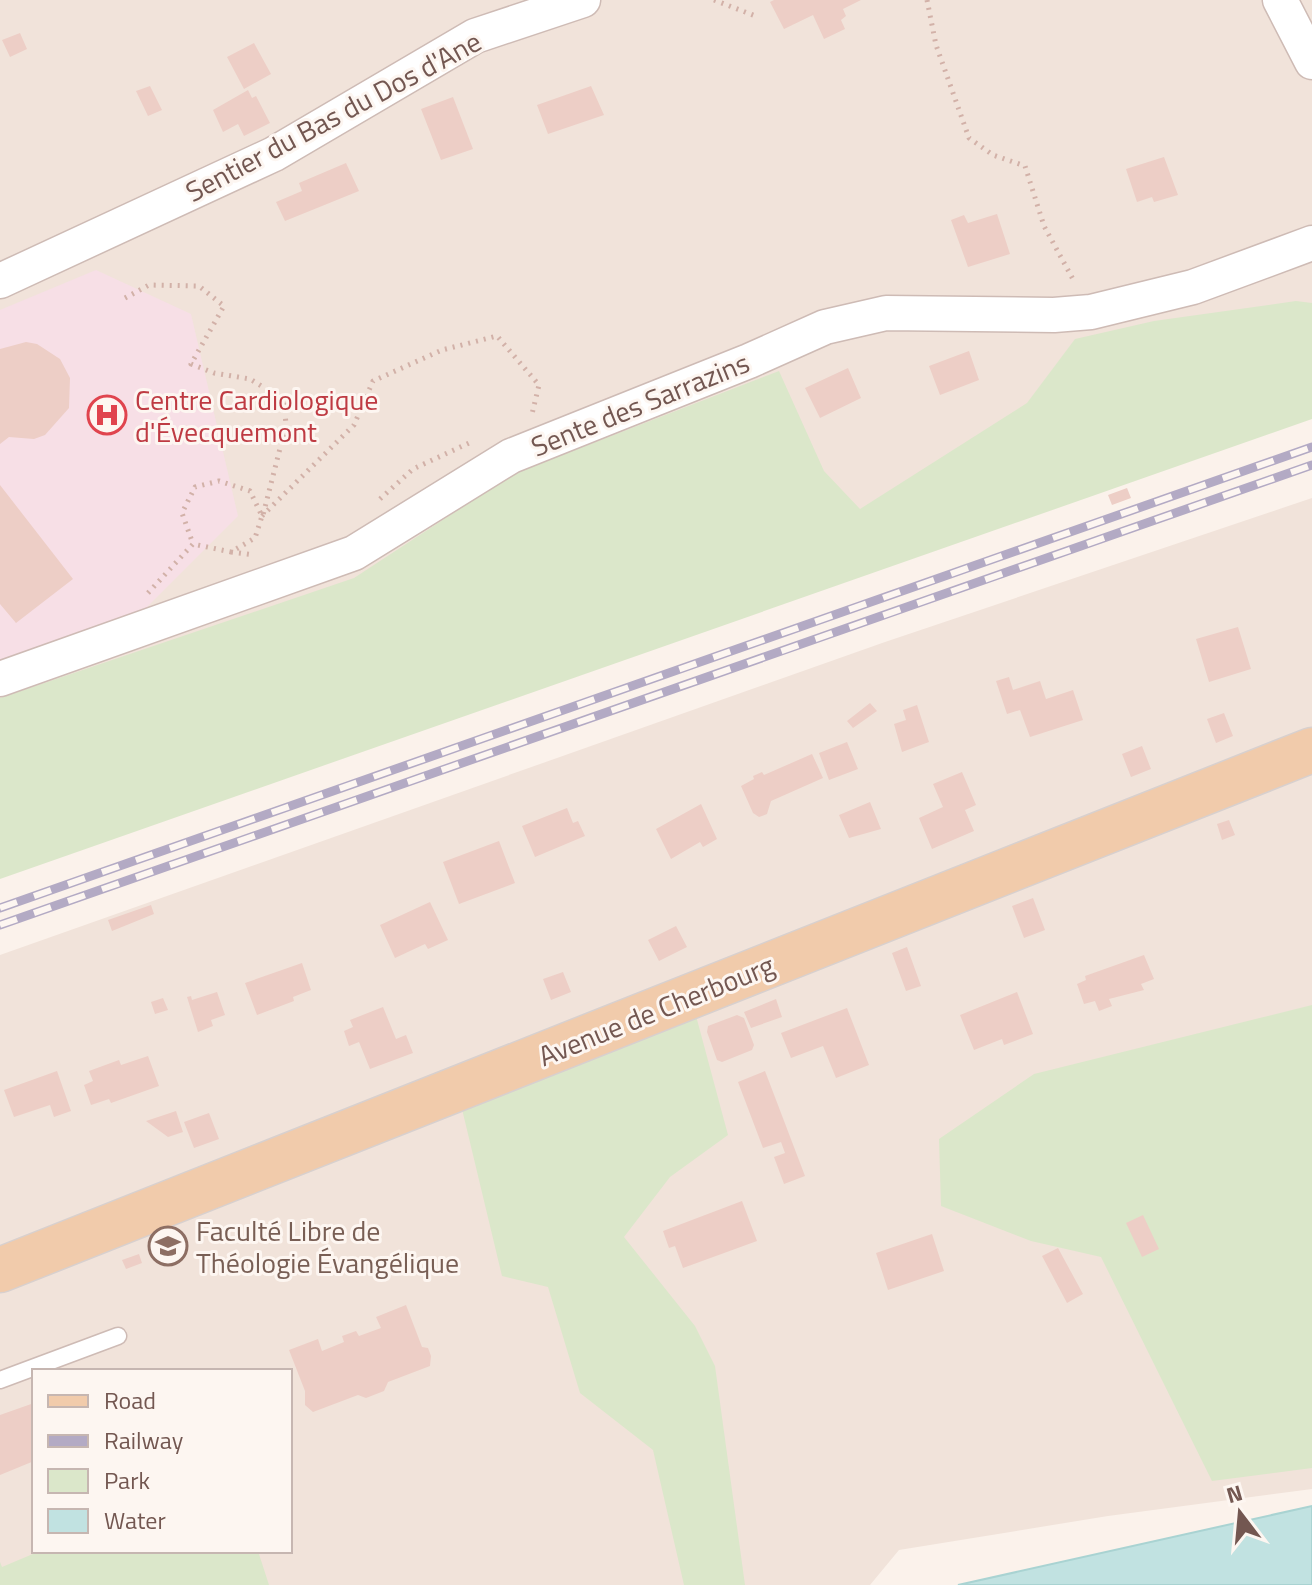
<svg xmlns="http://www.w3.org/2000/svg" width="1312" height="1585" viewBox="0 0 1312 1585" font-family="'Titillium Web',sans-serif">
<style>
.residential{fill:#f1e3da;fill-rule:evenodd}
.medical{fill:#f7dfe6}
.green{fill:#dbe7ca}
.water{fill:#c1e2e1;stroke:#a9d3d2;stroke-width:2}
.building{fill:#edcec6}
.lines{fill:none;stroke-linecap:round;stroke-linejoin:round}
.service-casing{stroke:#cebbb5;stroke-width:19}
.minor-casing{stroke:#cebbb5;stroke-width:37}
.primary-casing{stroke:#d8d0ce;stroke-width:47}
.path{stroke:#d2b1a8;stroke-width:5;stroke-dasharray:2 6;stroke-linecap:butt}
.service{stroke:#fff;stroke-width:16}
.minor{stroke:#fff;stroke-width:34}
.primary{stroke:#f1cbab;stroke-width:44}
.rail-casing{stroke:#b3aac4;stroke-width:9}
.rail{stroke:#fdf6f1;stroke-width:6;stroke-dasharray:18;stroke-linecap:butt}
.labels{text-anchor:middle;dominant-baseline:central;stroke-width:6;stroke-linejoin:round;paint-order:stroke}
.street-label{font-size:28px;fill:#735751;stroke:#fdf6f1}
.health-label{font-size:28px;fill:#be3a42;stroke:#fdf6f1;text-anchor:start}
.education-label{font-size:28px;fill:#785e54;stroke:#fdf6f1;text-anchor:start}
</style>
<rect width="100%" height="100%" fill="#fbf2eb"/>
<!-- residential -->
<path class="residential" d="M0,0H1312V380L0,858Z
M1312,498V1489L1108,1516L899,1550L870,1585H0V955L885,642ZM34,1371H290V1551H34Z"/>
<!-- medical -->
<path class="medical" d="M96,270L191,314L238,516L123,631L0,665V310Z"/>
<!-- green -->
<path class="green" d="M1296,301L1312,303V419L0,879V698L354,578L513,474L779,371L824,471L860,509L1027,403L1075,339L1154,321Z
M1312,1005V1468L1212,1481L1101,1257L1031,1241L941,1206L939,1139L1034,1074Z
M695,1012L728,1135L670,1177L624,1237L695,1326L715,1366L745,1585H684L653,1450L580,1393L548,1287L502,1276L462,1109Z
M40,1551H258L269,1585H0V1562L2,1567Z"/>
<!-- water -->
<path class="water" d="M1312,1506V1585H958Z"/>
<!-- building -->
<path class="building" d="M774,0H861L843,9L846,16L841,20L845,29L824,39L813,15L784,29L770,2Z
M20,33L27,49L10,57L2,40Z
M254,43L271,74L244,89L227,57Z
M150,86L162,110L148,116L136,91Z
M591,86L604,115L548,134L537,105Z
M248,90L252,98L256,96L270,123L244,136L238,124L223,132L213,110Z
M453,97L473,149L441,160L421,109Z
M1164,157L1178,195L1154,202L1152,197L1137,202L1126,169Z
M346,163L359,191L285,221L276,202L302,191L299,183Z
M997,214L1010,254L968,267L951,220L964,215L968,223Z
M26,342L37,344L60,359L70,378L69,408L45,435L34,439L9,437L0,444V349Z
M969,351L979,380L940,395L929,366Z
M848,368L861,398L820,418L805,388Z
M0,485L73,579L16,623L0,604Z
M1127,488L1131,498L1112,505L1108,495Z
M1238,627L1251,669L1209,682L1196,639Z
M1009,677L1013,690L1040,681L1046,699L1073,690L1083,720L1030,737L1020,710L1007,714L996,681Z
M870,703L877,711L853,728L847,721Z
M917,705L929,742L902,752L894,724L906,720L903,710Z
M1224,713L1233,736L1216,743L1207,719Z
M847,742L858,769L829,780L819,753Z
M1142,746L1151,769L1131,777L1122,754Z
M812,754L823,778L771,801L767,814L759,817L753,813L741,786L754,779L753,776L762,772L764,775Z
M962,772L976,805L965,810L974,831L932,849L919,818L943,807L933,784Z
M870,802L881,829L849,838L839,815Z
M701,804L717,839L703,847L700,842L671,859L656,829Z
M567,808L573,823L578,821L585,836L535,857L522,826Z
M1229,820L1235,835L1222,840L1217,824Z
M499,841L515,883L459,904L443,862Z
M1033,898L1045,930L1024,938L1012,906Z
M430,902L448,940L428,949L425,944L395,958L380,925Z
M151,905L154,914L112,931L108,920Z
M676,926L687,947L659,961L648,940Z
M907,947L921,986L906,991L892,953Z
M1144,955L1154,979L1141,984L1144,990L1109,999L1112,1006L1099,1011L1095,1001L1084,1004L1077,984L1086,980L1085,976Z
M302,963L311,990L293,997L294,1001L257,1015L245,983Z
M563,972L571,992L551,1000L543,979Z
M217,992L225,1015L211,1020L213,1026L198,1032L187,997L191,996L192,1000Z
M1017,992L1033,1034L1004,1045L1002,1039L974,1050L960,1015Z
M163,998L168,1010L155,1014L151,1002Z
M776,999L782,1017L751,1028L744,1012Z
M383,1007L396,1039L406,1035L413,1053L370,1069L359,1042L349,1046L344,1031L353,1027L350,1020Z
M847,1008L869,1065L836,1078L823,1046L791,1058L781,1033Z
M737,1015L744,1018L754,1045L752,1050L722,1062L717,1060L707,1032L708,1026Z
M148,1056L159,1086L111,1103L109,1099L91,1105L84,1085L93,1081L89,1071L119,1060L121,1065Z
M57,1071L71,1111L54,1117L50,1105L14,1117L4,1090Z
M765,1071L805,1176L784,1184L774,1157L785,1153L781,1142L763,1148L738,1082Z
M176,1111L183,1132L168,1137L146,1121Z
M209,1113L219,1139L194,1148L184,1122Z
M742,1201L757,1241L683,1268L675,1246L669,1248L663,1231Z
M1143,1215L1159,1249L1142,1257L1126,1223Z
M932,1234L944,1271L888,1290L876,1253Z
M1058,1248L1083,1294L1067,1303L1042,1256Z
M139,1254L142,1263L126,1269L122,1260Z
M406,1305L422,1347L428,1348L431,1356L430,1366L388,1382L384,1391L366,1398L358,1395L313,1412L305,1405V1391L289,1350L318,1339L322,1351L344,1342L342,1336L356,1331L359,1336L381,1328L376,1317Z
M34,1403V1461L0,1475V1415Z"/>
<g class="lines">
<defs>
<path id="service" d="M0,1380L118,1336"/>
<path id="minor" d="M1280,0L1312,62
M0,281L274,154L475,36L583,0
M0,679L354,553L511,456L749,361L825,327L886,313L1054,315L1091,312L1193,287L1312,243"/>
<path id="primary" d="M0,1270L1312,750"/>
</defs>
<!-- service casing -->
<use href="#service" class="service-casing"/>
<!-- minor casing -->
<use href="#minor" class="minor-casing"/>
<!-- primary casing -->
<use href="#primary" class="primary-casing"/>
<!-- path -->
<path class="path" d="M714,0L758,17
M927,0L936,45L969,138L993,155L1025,166L1044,226L1075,283
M125,298L149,285L199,286L224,306L191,364L214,373L250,379L284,400L286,425L263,515
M380,499L413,469L469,443
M262,516L354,425L373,381L442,350L497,336L539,385L532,414
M231,552L254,555
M148,593L193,544L182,513L195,487L219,481L250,491L262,516L255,538L231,552L193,544"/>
<!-- service -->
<use href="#service" class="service"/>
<!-- minor -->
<use href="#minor" class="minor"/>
<!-- primary -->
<use href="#primary" class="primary"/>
<defs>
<path id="rail" d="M0,908L1312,447
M0,925L1312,465"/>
</defs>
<!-- rail casing -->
<use href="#rail" class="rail-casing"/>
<!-- rail -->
<use href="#rail" class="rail"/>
</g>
<!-- icons -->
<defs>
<symbol id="hospital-ring" viewBox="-11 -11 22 22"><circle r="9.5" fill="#fdf6f1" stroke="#e0444e" stroke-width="1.5"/><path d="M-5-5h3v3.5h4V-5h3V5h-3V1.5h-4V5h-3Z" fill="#e0444e"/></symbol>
<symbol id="university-ring" viewBox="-11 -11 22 22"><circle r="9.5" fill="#fdf6f1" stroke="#8d6e63" stroke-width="1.5"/><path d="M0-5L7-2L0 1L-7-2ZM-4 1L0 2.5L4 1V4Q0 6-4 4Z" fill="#8d6e63"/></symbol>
</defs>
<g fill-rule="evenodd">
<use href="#hospital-ring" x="85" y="393" width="44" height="44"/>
<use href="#university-ring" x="146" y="1224" width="44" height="44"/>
</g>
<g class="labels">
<!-- street labels -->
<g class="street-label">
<text transform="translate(333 116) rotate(-28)">Sentier du Bas du Dos d'Ane</text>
<text transform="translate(640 404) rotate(-22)">Sente des Sarrazins</text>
<text transform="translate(656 1010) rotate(-22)">Avenue de Cherbourg</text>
</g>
<!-- health labels -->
<g class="health-label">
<text x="135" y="399">Centre Cardiologique<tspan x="135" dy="32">d'Évecquemont</tspan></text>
</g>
<!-- education labels -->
<g class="education-label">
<text x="196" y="1230">Faculté Libre de<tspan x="196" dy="32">Théologie Évangélique</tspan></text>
</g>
</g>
<!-- legend -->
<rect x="32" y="1369" width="260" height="184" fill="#fdf6f1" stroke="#c6b6b1" stroke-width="2"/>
<rect x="48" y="1395" width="40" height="12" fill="#f1cbab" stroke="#c6b6b1" stroke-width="2"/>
<text x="104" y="1409" font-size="24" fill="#735751">Road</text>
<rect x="48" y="1435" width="40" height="12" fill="#b3aac4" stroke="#c6b6b1" stroke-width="2"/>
<text x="104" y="1449" font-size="24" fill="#735751">Railway</text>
<rect x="48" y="1469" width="40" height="24" fill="#dbe7ca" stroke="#c6b6b1" stroke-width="2"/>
<text x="104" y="1489" font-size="24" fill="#735751">Park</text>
<rect x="48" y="1509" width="40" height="24" fill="#c1e2e1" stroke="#c6b6b1" stroke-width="2"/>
<text x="104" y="1529" font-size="24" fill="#735751">Water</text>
<!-- north arrow -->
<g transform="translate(1240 1513) rotate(344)" stroke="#fdf6f1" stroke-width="6" paint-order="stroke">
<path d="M0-6L14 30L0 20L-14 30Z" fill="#735751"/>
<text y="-12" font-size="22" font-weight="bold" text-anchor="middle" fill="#735751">N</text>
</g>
</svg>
